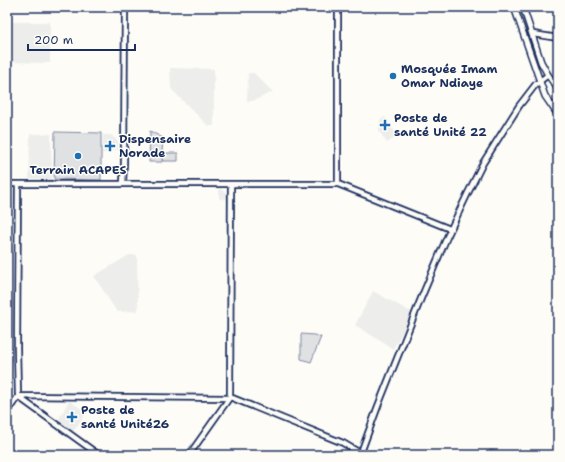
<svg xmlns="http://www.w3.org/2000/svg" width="565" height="462" viewBox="0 0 565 462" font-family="'Shantell Sans',sans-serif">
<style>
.built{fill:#edeeec}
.park{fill:#e0e1e3;stroke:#7e88a0}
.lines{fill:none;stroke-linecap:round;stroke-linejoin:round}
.secondary-casing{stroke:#1b2f5e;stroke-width:8}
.primary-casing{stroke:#1b2f5e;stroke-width:8}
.secondary{stroke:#fdfcf7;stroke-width:4.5}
.primary{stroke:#fdfcf7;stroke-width:5}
.poi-dot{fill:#1f6fb2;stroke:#fdfcf7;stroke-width:1.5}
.labels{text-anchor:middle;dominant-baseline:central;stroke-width:3;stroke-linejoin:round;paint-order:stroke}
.poi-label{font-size:12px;font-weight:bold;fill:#1b2f5e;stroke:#fdfcf7;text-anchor:start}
</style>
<rect width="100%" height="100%" fill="#fdfcf7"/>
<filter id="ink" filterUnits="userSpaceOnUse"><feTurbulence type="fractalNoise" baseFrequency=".025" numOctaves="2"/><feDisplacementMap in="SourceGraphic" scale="8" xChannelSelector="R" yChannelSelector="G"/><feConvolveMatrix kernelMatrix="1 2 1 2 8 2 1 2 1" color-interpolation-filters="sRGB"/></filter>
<g filter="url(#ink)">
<!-- built -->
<path class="built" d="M7,22H50V63L7,62Z
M170,68L214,69V126H208L171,89Z
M248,73H254L273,92L253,101H247Z
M385,117L398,136L387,143L379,131L380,120Z
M30,134H51L52,180L29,179Z
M103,135H111L118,141V150H112L111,153H102Z
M219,188L227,193L228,199H219Z
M129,255H137L138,311L117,312L94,276Z
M373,291L413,313L393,349L355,325Z
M69,401L87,412L72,433L57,422Z"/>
<!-- park -->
<path class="park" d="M150,131L163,138L162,153H178V161H163L162,154V162H149Z
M55,132L101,133V180L54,179Z
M301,334L314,335L321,337L311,362L301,359Z
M490,450L511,454V455H489Z"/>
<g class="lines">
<defs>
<path id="secondary" d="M533,34L558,38
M123,183L124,163L125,7
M7,184H338L450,229
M18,184L17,348L18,394
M338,184V7
M20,396L229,398
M230,397L343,443L360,453
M20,398L99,455
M7,412L17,398
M189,455L230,397L231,184
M360,455L378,406L422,296L447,237L467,195L483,163L519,106L536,84L548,75"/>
<path id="primary" d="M514,7L545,96L558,115
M523,7L541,62L548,75L558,89"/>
</defs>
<!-- secondary casing -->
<use href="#secondary" class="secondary-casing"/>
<!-- primary casing -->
<use href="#primary" class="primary-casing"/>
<!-- secondary -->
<use href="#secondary" class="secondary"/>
<!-- primary -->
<use href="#primary" class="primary"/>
</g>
</g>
<!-- markers -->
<g class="poi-dot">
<circle cx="393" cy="76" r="4"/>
<path d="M383 119h4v4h4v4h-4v4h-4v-4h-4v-4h4z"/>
<path d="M108 140h4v4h4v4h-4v4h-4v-4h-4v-4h4z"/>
<circle cx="78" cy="156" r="4"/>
<path d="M70 411h4v4h4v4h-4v4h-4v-4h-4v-4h4z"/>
</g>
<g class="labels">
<!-- poi labels -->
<g class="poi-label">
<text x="401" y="69">Mosquée Imam<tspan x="401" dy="14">Omar Ndiaye</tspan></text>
<text x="394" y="118">Poste de<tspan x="394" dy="14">santé Unité 22</tspan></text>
<text x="119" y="139">Dispensaire<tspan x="119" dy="14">Norade</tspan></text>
<text x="78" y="170" text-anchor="middle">Terrain ACAPES</text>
<text x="81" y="410">Poste de<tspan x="81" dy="14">santé Unité26</tspan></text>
</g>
</g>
<!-- margin -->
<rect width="565" height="462" fill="none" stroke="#fdfcf7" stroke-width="24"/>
<rect x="12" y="12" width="541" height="438" fill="none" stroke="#1b2f5e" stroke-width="1.5" filter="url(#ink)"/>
<!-- scale -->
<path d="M28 44v6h107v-6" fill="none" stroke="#1b2f5e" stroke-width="2"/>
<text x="34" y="44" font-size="12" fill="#1b2f5e" stroke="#fdfcf7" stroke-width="3" paint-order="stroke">200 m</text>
</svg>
